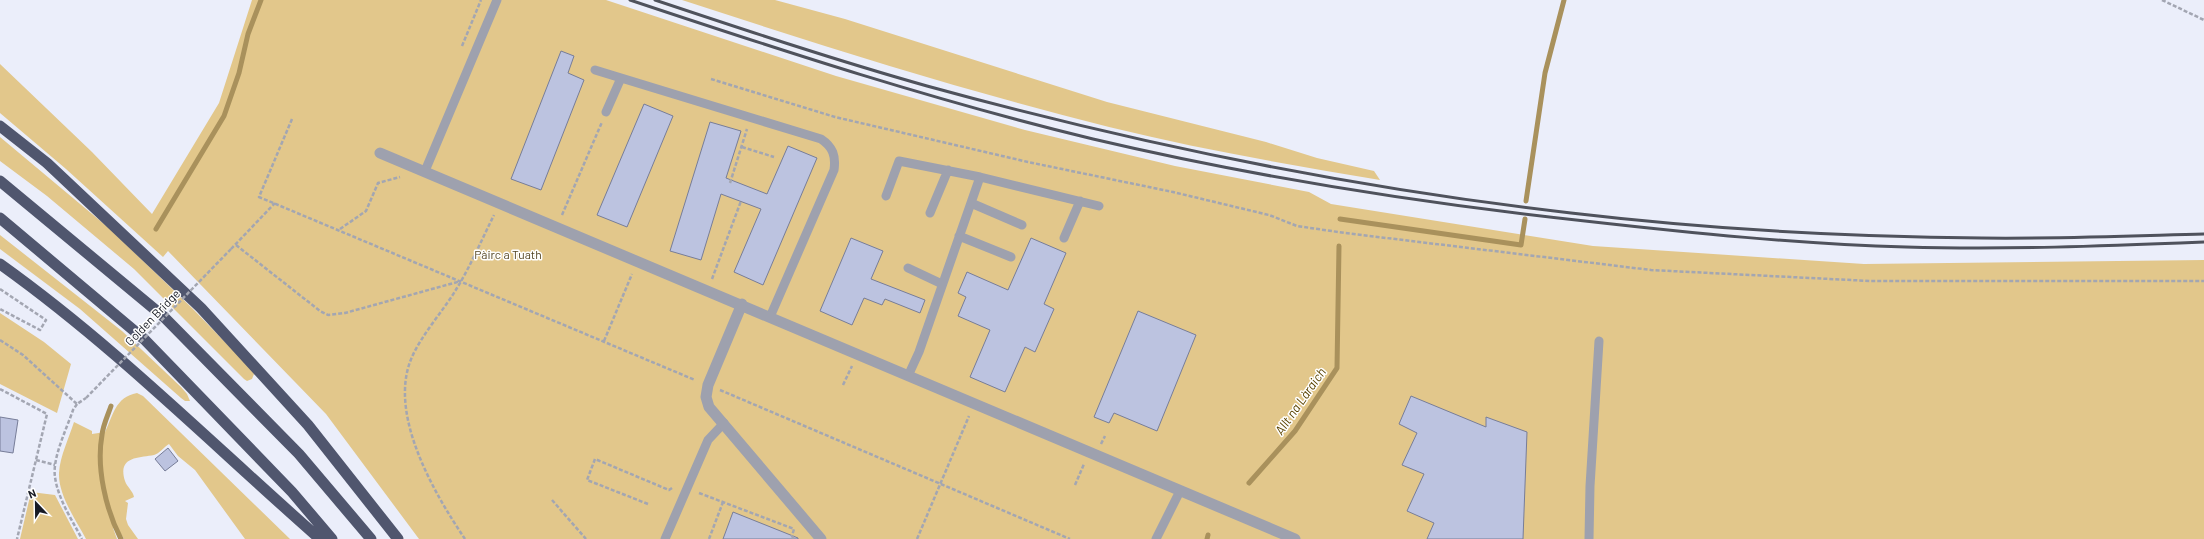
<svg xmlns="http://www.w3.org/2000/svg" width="2204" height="539" viewBox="0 0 2204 539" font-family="Barlow,sans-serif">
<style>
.green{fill:#e2c78b}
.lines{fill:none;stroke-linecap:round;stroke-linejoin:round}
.stream{stroke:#a9915c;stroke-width:5}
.building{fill:#bcc3e0;stroke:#777d98}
.path{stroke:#a3a6b2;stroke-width:2.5;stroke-dasharray:4 2;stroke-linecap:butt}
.service{stroke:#9ea1ae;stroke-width:9}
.minor{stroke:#9ea1ae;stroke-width:11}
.trunk{stroke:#50566e;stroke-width:11}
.rail{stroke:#4f525c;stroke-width:3}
.path-bridge{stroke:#a3a6b2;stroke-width:2.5;stroke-dasharray:4 2;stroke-linecap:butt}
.labels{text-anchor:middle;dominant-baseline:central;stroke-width:3;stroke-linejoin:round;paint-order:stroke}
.park-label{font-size:12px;fill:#534421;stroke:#fff}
.street-label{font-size:12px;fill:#181b25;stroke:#fff}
.water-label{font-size:13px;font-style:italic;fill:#5a4300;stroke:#fff}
</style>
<rect width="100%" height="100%" fill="#ebeefa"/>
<!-- green -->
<path class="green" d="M252,0H606L836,76L1025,130L1175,166L1309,192L1331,204L1593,246L1864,264L2204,260V539H419L326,414L168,251L163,257L66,169L0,113V64L92,152L152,214L219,103Z
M682,0H775L845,19L1107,102L1266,142L1317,158L1374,171L1380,180C1289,165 1199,149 1109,127C965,91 823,46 682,0Z
M0,137L110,229L192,308L252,370L254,374L252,379L247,381L244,379L134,269L47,196L0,161Z
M0,235L122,331L181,387L187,394L190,401H185L181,398L80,309L0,249Z
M0,313L44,342L71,364L57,413L0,384Z
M137,393L143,396L290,539H245L195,470L178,456L169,444C164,447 159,454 154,455C139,458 117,456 125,481C127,487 133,491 134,497L125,501L128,503L126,519L128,525L138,539H124L119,531L113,528L117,539H86C76,520 58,495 59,473C60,456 69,438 74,422L92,431V434L105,432C113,416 115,397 137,393Z
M31,492L55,495L78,539H20Z"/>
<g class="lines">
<!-- stream -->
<path class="stream" d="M1526,201L1545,73L1564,0
M1340,219L1521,245L1525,219
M156,229L224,116L239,73L248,34L261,0
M111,406C108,415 103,425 102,435C96,468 106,510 121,539
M1249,483L1295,431L1337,368L1339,246
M1207,539L1208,535"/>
</g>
<!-- building -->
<path class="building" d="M561,51L574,56L568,73L584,80L541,190L511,179Z
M644,104L673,116L627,227L597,215Z
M710,122L741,131L726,178L767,194L788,146L817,158L763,285L734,272L761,209L721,194L701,260L670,251Z
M851,238L883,251L871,279L925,300L920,313L885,299L882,305L864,298L852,325L820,311Z
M1031,238L1066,253L1044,304L1054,309L1035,352L1025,347L1005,392L970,377L990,330L958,316L966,297L958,293L967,272L1008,290Z
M1138,311L1196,335L1157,431L1114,413L1109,423L1094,417Z
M1411,396L1486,427V417L1527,432L1523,539H1427L1434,523L1407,511L1424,474L1402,465L1417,433L1399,424Z
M0,417L18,420L13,453L0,451Z
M168,448L178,461L165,471L155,459Z
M733,512L798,538V539H723Z"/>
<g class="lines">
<!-- path -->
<path class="path" d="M2162,0L2204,20
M462,46L481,0
M711,79L835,117L1028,162L1173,192L1269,215L1297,226L1345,233L1651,270L1870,281H2204
M292,119L259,197L695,380
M742,147L774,157
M730,183L747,129
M562,215L602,122
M340,229L366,211L378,183L400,177
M236,245L320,311L328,315L345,313L461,281
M231,249L275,203
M712,279L741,201
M0,289L46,320L40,330L0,309
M0,340L23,355L77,404L86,398
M604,341L632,274
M843,385L852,366
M0,389L47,414L17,539
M720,390L1070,539
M77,404L73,410C67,428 52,458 55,477C58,499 72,520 82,539
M1101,444L1105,436
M36,460L55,465
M1075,485L1084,464
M699,493L794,529L792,536L794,539
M552,500L586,539
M648,504L587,480L595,459L669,490L672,488
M465,539C434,493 387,413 412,357C422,334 444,310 457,288C471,265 482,239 494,215
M709,539L723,502
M917,539L969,416"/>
<!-- service -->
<path class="service" d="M595,70L821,139C833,147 836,156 834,170L770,317
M606,112L621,78
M425,171L497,0
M980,177L1099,206
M886,196L899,161L980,177L919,352L908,376
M971,203L1022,225
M930,213L948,170
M959,236L1011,257
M1064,238L1080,201
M908,268L942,284
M665,539L708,440L724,423
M1156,539L1180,491
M1589,539L1590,486L1599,341"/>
<!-- minor -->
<path class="minor" d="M380,153L1295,539
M742,304L708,385L706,397L709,407L821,539"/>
<!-- trunk -->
<path class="trunk" d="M0,126L47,163L201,308L308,425L398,539
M0,181L164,317L299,454L371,539
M0,218L144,339L292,492L332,539
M0,264C115,346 214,446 320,539"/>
<!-- rail -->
<path class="rail" d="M630,0C783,51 936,101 1093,139C1255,177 1419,203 1585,221C1691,233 1799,244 1906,247C2005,250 2105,246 2204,242
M655,0C745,30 835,60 927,86C1138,144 1353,188 1571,213C1707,229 1845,237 1982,238C2056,239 2130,236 2204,234"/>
<!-- path-bridge -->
<path class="path-bridge" d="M86,398L231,249"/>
</g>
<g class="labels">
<!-- park labels -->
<g class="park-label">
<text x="508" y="254">Pàirc a Tuath</text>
</g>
<!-- street labels -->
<g class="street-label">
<text transform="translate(152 317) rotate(-46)">Golden Bridge</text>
</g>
<!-- water labels -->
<g class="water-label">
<text transform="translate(1300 401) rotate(-55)">Allt na Làraich</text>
</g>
</g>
<!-- north arrow -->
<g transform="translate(36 503) rotate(338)" stroke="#ffffff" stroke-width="3" paint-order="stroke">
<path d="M0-3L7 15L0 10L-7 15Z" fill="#181b25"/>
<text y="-6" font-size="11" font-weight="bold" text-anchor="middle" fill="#181b25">N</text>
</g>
</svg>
